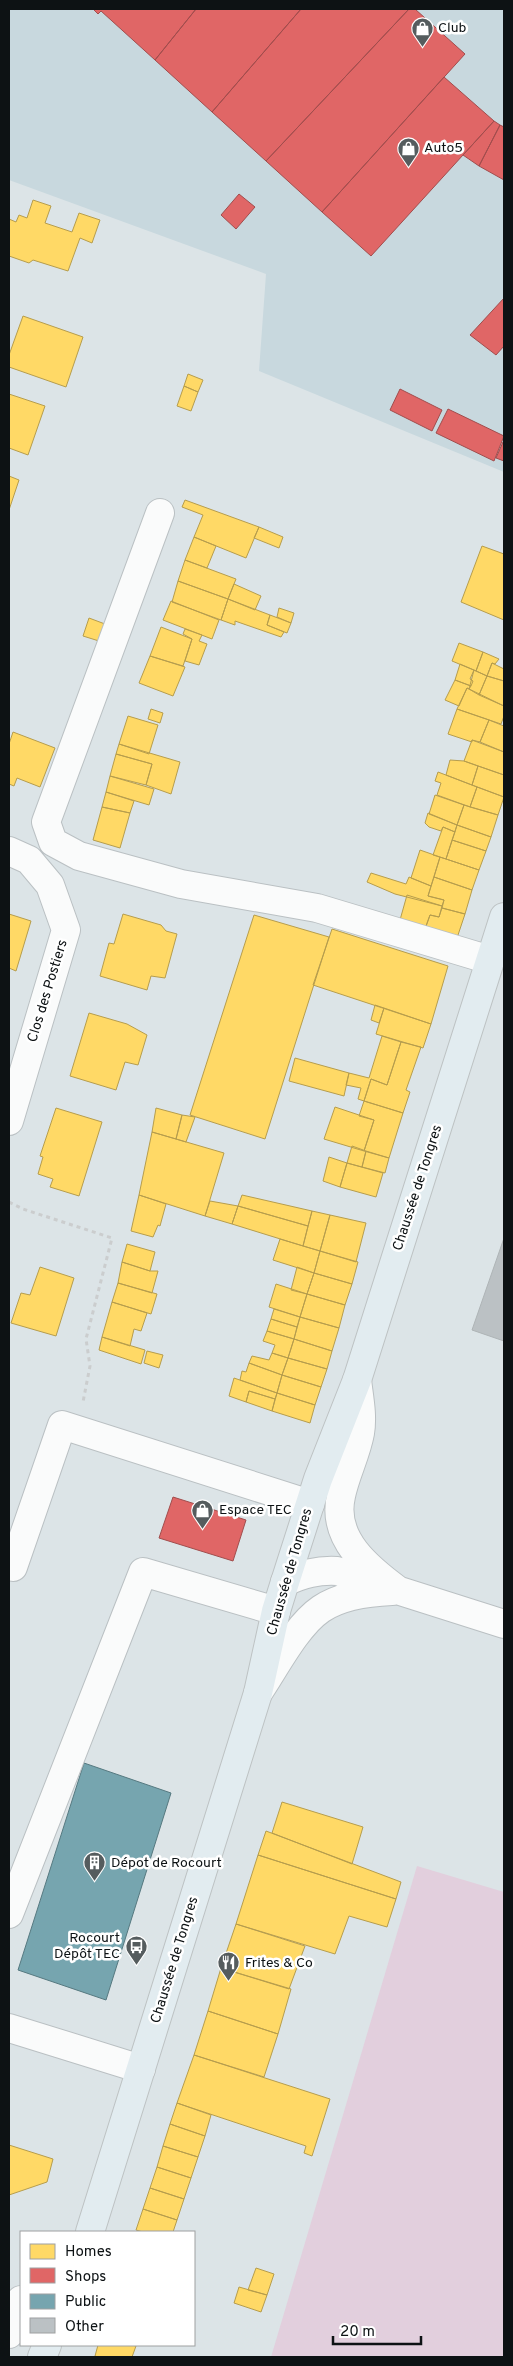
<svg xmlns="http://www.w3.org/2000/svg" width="513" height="2366" viewBox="0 0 513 2366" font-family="Overpass,sans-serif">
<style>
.built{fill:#c8d8de}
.green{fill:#e2cfdd}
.homes{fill:#ffd966;stroke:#b69d4d}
.shops{fill:#e06666;stroke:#a14d4d}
.public{fill:#76a5af;stroke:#567980}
.building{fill:#bbc1c4;stroke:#aeb4b6}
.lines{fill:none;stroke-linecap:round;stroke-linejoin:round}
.minor-casing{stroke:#bac0c3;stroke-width:30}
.major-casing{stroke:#bdc2c3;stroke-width:30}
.path{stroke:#cbcdce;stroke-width:3;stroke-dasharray:4 4;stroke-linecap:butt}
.minor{stroke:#fafbfb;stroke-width:28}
.major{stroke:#e2ecf0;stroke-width:28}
.labels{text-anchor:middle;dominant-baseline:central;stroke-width:5;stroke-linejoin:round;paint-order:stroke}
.poi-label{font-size:14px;fill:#0d1214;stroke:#fff;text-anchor:start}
.street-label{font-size:14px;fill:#0d1214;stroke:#fff}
</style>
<rect width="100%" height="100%" fill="#dce4e7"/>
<!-- built -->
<path class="built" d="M9,9H504V472L259,371L266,274L9,180Z"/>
<!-- green -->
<path class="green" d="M417,1866L504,1892V2357H271Z"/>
<!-- homes -->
<path class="homes" d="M33,200L51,206L45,223L72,232L79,213L100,220L92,243L80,238L68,271L33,260L29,263L9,256V219L16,222L19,215L27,218Z
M23,316L83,337L66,387L9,367V355Z
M188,374L203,380L198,392L184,386Z
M184,386L198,392L191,411L177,406Z
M9,394L45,406L28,455L9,448Z
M9,476L19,480L9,510Z
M185,500L259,527L246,558L194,537L203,515L182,507Z
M259,527L283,537L279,548L254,538Z
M194,537L216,546L207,568L185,560Z
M482,546L504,554V620L461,602Z
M185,560L236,579L228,599L178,581Z
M178,581L228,599L221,620L172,602Z
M234,584L261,596L255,610L228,599Z
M228,599L270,615L267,625L284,632L281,637L235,621V625L221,620Z
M171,601L219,620L212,639L163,620Z
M279,608L294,613L291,623L277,617Z
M270,615L291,623L287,633L267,625Z
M89,618L105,624L99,641L83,636Z
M161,627L192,639L183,666L150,656Z
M185,629L202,635L199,641L207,644L199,665L185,661L192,639L183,634Z
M459,643L483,652L476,671L452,661Z
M483,652L499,659L495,664L492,663L487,676L476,671Z
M150,656L185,667L173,696L139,683Z
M492,663L504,669V681L487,676Z
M460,664L474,670L470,679L473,681L471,686L455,680Z
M474,670L487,676L479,695L469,689Z
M487,676L504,681V706L479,695Z
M455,680L471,686L469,689L467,688L459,706L445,700Z
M467,688L504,706V716L501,724L457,709Z
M151,709L163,713L160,723L148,719Z
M457,709L489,720L480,742L472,740V742L448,734Z
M128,716L158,725L149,754L119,744Z
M489,720L504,726V752L480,742Z
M13,732L55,748L40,787L17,778L14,786L9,784V744Z
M472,740L504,752V775L464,761Z
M119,744L180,762L171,794L146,785L152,764L116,754Z
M116,754L152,764L146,785L110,776Z
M450,760L464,761L478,766L472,785L446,775Z
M478,766L504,775V797L472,785Z
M438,772L477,787L470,807L437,795L441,783L435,781Z
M110,776L154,789L149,805L106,792Z
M477,787L504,797L498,815L470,807Z
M106,792L134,801L130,813L102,807Z
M435,795L464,805L457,825L429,814Z
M464,805L498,815L491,837L457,825Z
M102,807L130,813L120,848L93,840Z
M428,813L457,825L455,832L443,827L441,831L429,827L425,823Z
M457,825L491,837L486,851L452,840Z
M443,827L455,832L446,859L433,855Z
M452,840L486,851L479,870L446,859Z
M420,850L440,857L431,886L411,878Z
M440,857L479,870L472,890L434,877Z
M371,873L406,884L409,877L431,886L428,896L444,900L442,906L395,894L367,882Z
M434,877L472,890L465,914L442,908L444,900L428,896Z
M407,895L442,906L439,917L430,915L425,929L400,920Z
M442,908L465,914L456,941L425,929L430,915L439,917Z
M9,914L31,921L16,971L9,968Z
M123,914L161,925L166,931L177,934L165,978L151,976L147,990L100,976L109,943L114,944Z
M254,915L329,937L265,1139L190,1115Z
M332,929L448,966L431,1024L313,985Z
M375,1005L384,1008L379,1023L371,1020Z
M384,1008L431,1024L423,1048L376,1034Z
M89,1013L127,1024L147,1035L138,1065L125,1062L116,1090L70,1076Z
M382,1036L401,1042L387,1085L371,1079L364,1101L358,1099L361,1088L346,1085L349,1073L369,1078Z
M401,1042L421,1047L406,1090L410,1092L403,1113L364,1101L371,1079L387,1085Z
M295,1058L349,1073L344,1096L289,1081Z
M364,1101L403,1113L389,1158L364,1151L374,1120L359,1116Z
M335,1107L374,1120L364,1151L324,1139Z
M56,1108L102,1122L79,1196L50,1187L53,1179L38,1174L43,1157L40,1156Z
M156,1108L182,1115L176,1139L152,1132Z
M182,1115L195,1117L186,1142L176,1139Z
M152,1132L224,1153L205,1216L139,1195Z
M352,1146L366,1151L362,1167L347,1163Z
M366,1151L389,1158L385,1173L362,1167Z
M329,1157L347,1163L340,1187L323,1181Z
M347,1163L383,1173L376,1197L340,1187Z
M139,1195L166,1204L160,1226L158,1225L153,1237L131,1231Z
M242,1195L312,1211L308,1226L238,1206Z
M210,1201L238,1206L232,1224L205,1216Z
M238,1206L308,1226L303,1246L232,1224Z
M312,1211L330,1215L320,1251L303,1246Z
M330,1215L366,1223L356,1262L320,1251Z
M280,1239L320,1251L314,1273L273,1260Z
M127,1244L155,1252L150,1271L122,1262Z
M320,1251L358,1262L352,1284L314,1273Z
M122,1262L150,1271H158L152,1293L118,1283Z
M40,1267L74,1278L56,1336L11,1323L21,1293L30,1295Z
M297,1267L314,1273L307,1294L291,1290Z
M314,1273L352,1284L345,1305L307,1294Z
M118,1283L157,1294L151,1314L112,1302Z
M276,1284L307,1294L300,1317L269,1307Z
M307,1294L345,1305L339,1328L300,1317Z
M112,1302L147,1313L141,1331L134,1329L130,1346L102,1337Z
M274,1309L300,1317L297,1327L271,1319Z
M300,1317L339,1328L332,1351L294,1339Z
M271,1319L297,1327L294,1339L267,1331Z
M267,1331L294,1339L288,1358L272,1353L275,1345L263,1341Z
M102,1337L145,1350L141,1364L99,1350Z
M294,1339L332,1351L327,1369L288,1358Z
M147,1351L163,1355L159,1368L144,1363Z
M272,1353L288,1358L282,1375L249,1363L252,1356L269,1360Z
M288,1358L327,1369L321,1387L282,1375Z
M249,1363L282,1375L277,1393L240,1380L242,1371L246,1372Z
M282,1375L321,1387L315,1405L277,1393Z
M234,1378L277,1393L275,1399L249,1391L246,1402L229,1396Z
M249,1391L275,1399L272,1411L246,1402Z
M277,1393L315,1405L310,1423L272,1411Z
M282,1802L363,1827L352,1864L272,1833Z
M266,1831L401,1882L396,1899L258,1855Z
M258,1855L396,1899L387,1927L349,1916L335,1954L236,1924Z
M236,1924L305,1946L289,1989L221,1968Z
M221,1968L291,1989L278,2034L208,2011Z
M208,2011L278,2034L264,2077L194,2055Z
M194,2055L330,2099L312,2156L304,2153L306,2146L177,2103Z
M177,2103L211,2115L205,2136L170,2124Z
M170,2124L205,2136L198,2157L163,2146Z
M9,2145L53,2159L47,2182L9,2195Z
M163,2146L198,2157L191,2178L157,2167Z
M157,2167L191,2178L184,2199L150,2188Z
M150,2188L184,2199L177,2220L143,2209Z
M143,2209L177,2220L173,2232H143L136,2230Z
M256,2268L274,2274L267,2295L248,2290Z
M239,2287L267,2295L261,2312L234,2303Z
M98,2345H132L136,2346L132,2357H97L95,2356Z"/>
<!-- shops -->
<path class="shops" d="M93,9H196L155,60L101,11L98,14Z
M196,9H301L212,112L155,60Z
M301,9H409L266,161L212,112Z
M409,9H415L465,54L322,212L266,161Z
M444,77L494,121L371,256L322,212Z
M494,121L500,125L479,166L463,155Z
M500,125L504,127V180L479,166Z
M239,194L255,207L236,229L221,215Z
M504,298V346L496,355L470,335Z
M400,389L442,410L432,431L390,410Z
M448,409L504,436L494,461L436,433Z
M503,442H504V461L496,458Z
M173,1497L246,1520L233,1561L159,1538Z"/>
<!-- public -->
<path class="public" d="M84,1763L171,1793L106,2000L18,1970Z"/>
<!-- building -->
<path class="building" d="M504,1238V1341L472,1330Z"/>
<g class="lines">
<defs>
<path id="minor" d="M160,513L46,822L53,842L79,856L181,884L317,908L490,960
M9,851L29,860L50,885L66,930L9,1121
M357,1380C359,1397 363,1416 360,1433C356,1455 345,1475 341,1496C331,1539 369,1569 399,1591
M9,1566L13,1567L62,1425L310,1504
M285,1582C303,1574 317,1570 337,1571L504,1624
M258,1693C275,1668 296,1626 321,1609C340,1596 369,1592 392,1591
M9,1914L143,1572L276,1611
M9,2028L141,2069
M9,2334L21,2300"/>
<path id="major" d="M90,2232L258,1693L276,1611L285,1582L318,1479L357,1380L504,917
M42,2357L47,2345"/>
</defs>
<!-- minor casing -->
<use href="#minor" class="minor-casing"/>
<!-- major casing -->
<use href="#major" class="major-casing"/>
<!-- path -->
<path class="path" d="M9,1202L23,1209L112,1238L86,1339L90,1366L83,1402"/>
<!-- minor -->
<use href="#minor" class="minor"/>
<!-- major -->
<use href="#major" class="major"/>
</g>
<!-- icons -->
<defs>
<symbol id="shop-pin" viewBox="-11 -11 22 30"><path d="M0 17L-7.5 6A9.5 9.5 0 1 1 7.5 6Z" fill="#555c5e" stroke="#fff"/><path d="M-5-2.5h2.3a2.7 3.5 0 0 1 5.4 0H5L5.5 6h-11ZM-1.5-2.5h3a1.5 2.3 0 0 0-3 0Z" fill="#fff"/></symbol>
<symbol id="building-pin" viewBox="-11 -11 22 30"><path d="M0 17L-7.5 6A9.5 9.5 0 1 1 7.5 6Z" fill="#555c5e" stroke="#fff"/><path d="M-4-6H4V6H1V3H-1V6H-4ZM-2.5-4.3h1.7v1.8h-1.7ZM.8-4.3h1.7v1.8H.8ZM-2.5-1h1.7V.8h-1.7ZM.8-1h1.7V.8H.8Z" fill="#fff"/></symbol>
<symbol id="bus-pin" viewBox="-11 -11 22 30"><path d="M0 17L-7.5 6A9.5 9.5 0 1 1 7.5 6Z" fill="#555c5e" stroke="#fff"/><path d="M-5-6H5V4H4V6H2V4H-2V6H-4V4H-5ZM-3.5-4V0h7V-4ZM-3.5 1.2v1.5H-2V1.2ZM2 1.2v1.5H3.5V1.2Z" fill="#fff"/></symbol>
<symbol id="restaurant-pin" viewBox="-11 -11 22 30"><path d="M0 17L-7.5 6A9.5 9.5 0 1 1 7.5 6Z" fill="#555c5e" stroke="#fff"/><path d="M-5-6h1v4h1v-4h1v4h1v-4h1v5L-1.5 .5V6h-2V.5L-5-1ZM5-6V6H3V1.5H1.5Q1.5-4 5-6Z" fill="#fff"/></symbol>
</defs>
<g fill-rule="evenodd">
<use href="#shop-pin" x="410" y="16" width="25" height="34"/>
<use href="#shop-pin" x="396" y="136" width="25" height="34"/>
<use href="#shop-pin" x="190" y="1498" width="25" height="34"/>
<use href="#building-pin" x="82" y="1850" width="25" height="34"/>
<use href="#bus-pin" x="124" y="1934" width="25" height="34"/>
<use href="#restaurant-pin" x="216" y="1950" width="25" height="34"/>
</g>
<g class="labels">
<!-- poi labels -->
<g class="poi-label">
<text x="438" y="28">Club</text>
<text x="424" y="148">Auto5</text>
<text x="219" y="1510">Espace TEC</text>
<text x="111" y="1863">Dépot de Rocourt</text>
<text x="120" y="1938" text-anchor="end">Rocourt<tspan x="120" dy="16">Dépôt TEC</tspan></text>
<text x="245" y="1963">Frites &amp; Co</text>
</g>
<!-- street labels -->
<g class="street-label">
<text transform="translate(48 991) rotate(-73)">Clos des Postiers</text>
<text transform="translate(418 1188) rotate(-72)">Chaussée de Tongres</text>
<text transform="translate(290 1572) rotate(-74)">Chaussée de Tongres</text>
<text transform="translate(175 1960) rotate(-73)">Chaussée de Tongres</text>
</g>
</g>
<!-- border -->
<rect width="513" height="2366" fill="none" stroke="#0d1214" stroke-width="20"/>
<!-- legend -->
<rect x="20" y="2231" width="175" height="115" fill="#ffffff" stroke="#9ea0a1"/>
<rect x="30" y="2244" width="25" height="15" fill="#ffd966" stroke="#9ea0a1"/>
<text x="65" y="2256" font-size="15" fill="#0d1214">Homes</text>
<rect x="30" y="2268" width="25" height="15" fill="#e06666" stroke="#9ea0a1"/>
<text x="65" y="2281" font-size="15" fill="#0d1214">Shops</text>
<rect x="30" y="2294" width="25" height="15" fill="#76a5af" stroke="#9ea0a1"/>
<text x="65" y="2306" font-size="15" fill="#0d1214">Public</text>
<rect x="30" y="2318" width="25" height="15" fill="#bbc1c4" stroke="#9ea0a1"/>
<text x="65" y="2331" font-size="15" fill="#0d1214">Other</text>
<!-- scale -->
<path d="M333 2336v8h88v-8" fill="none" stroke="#0d1214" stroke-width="2.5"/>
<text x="340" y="2336" font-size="15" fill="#0d1214" stroke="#ffffff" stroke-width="4" paint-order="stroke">20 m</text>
</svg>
